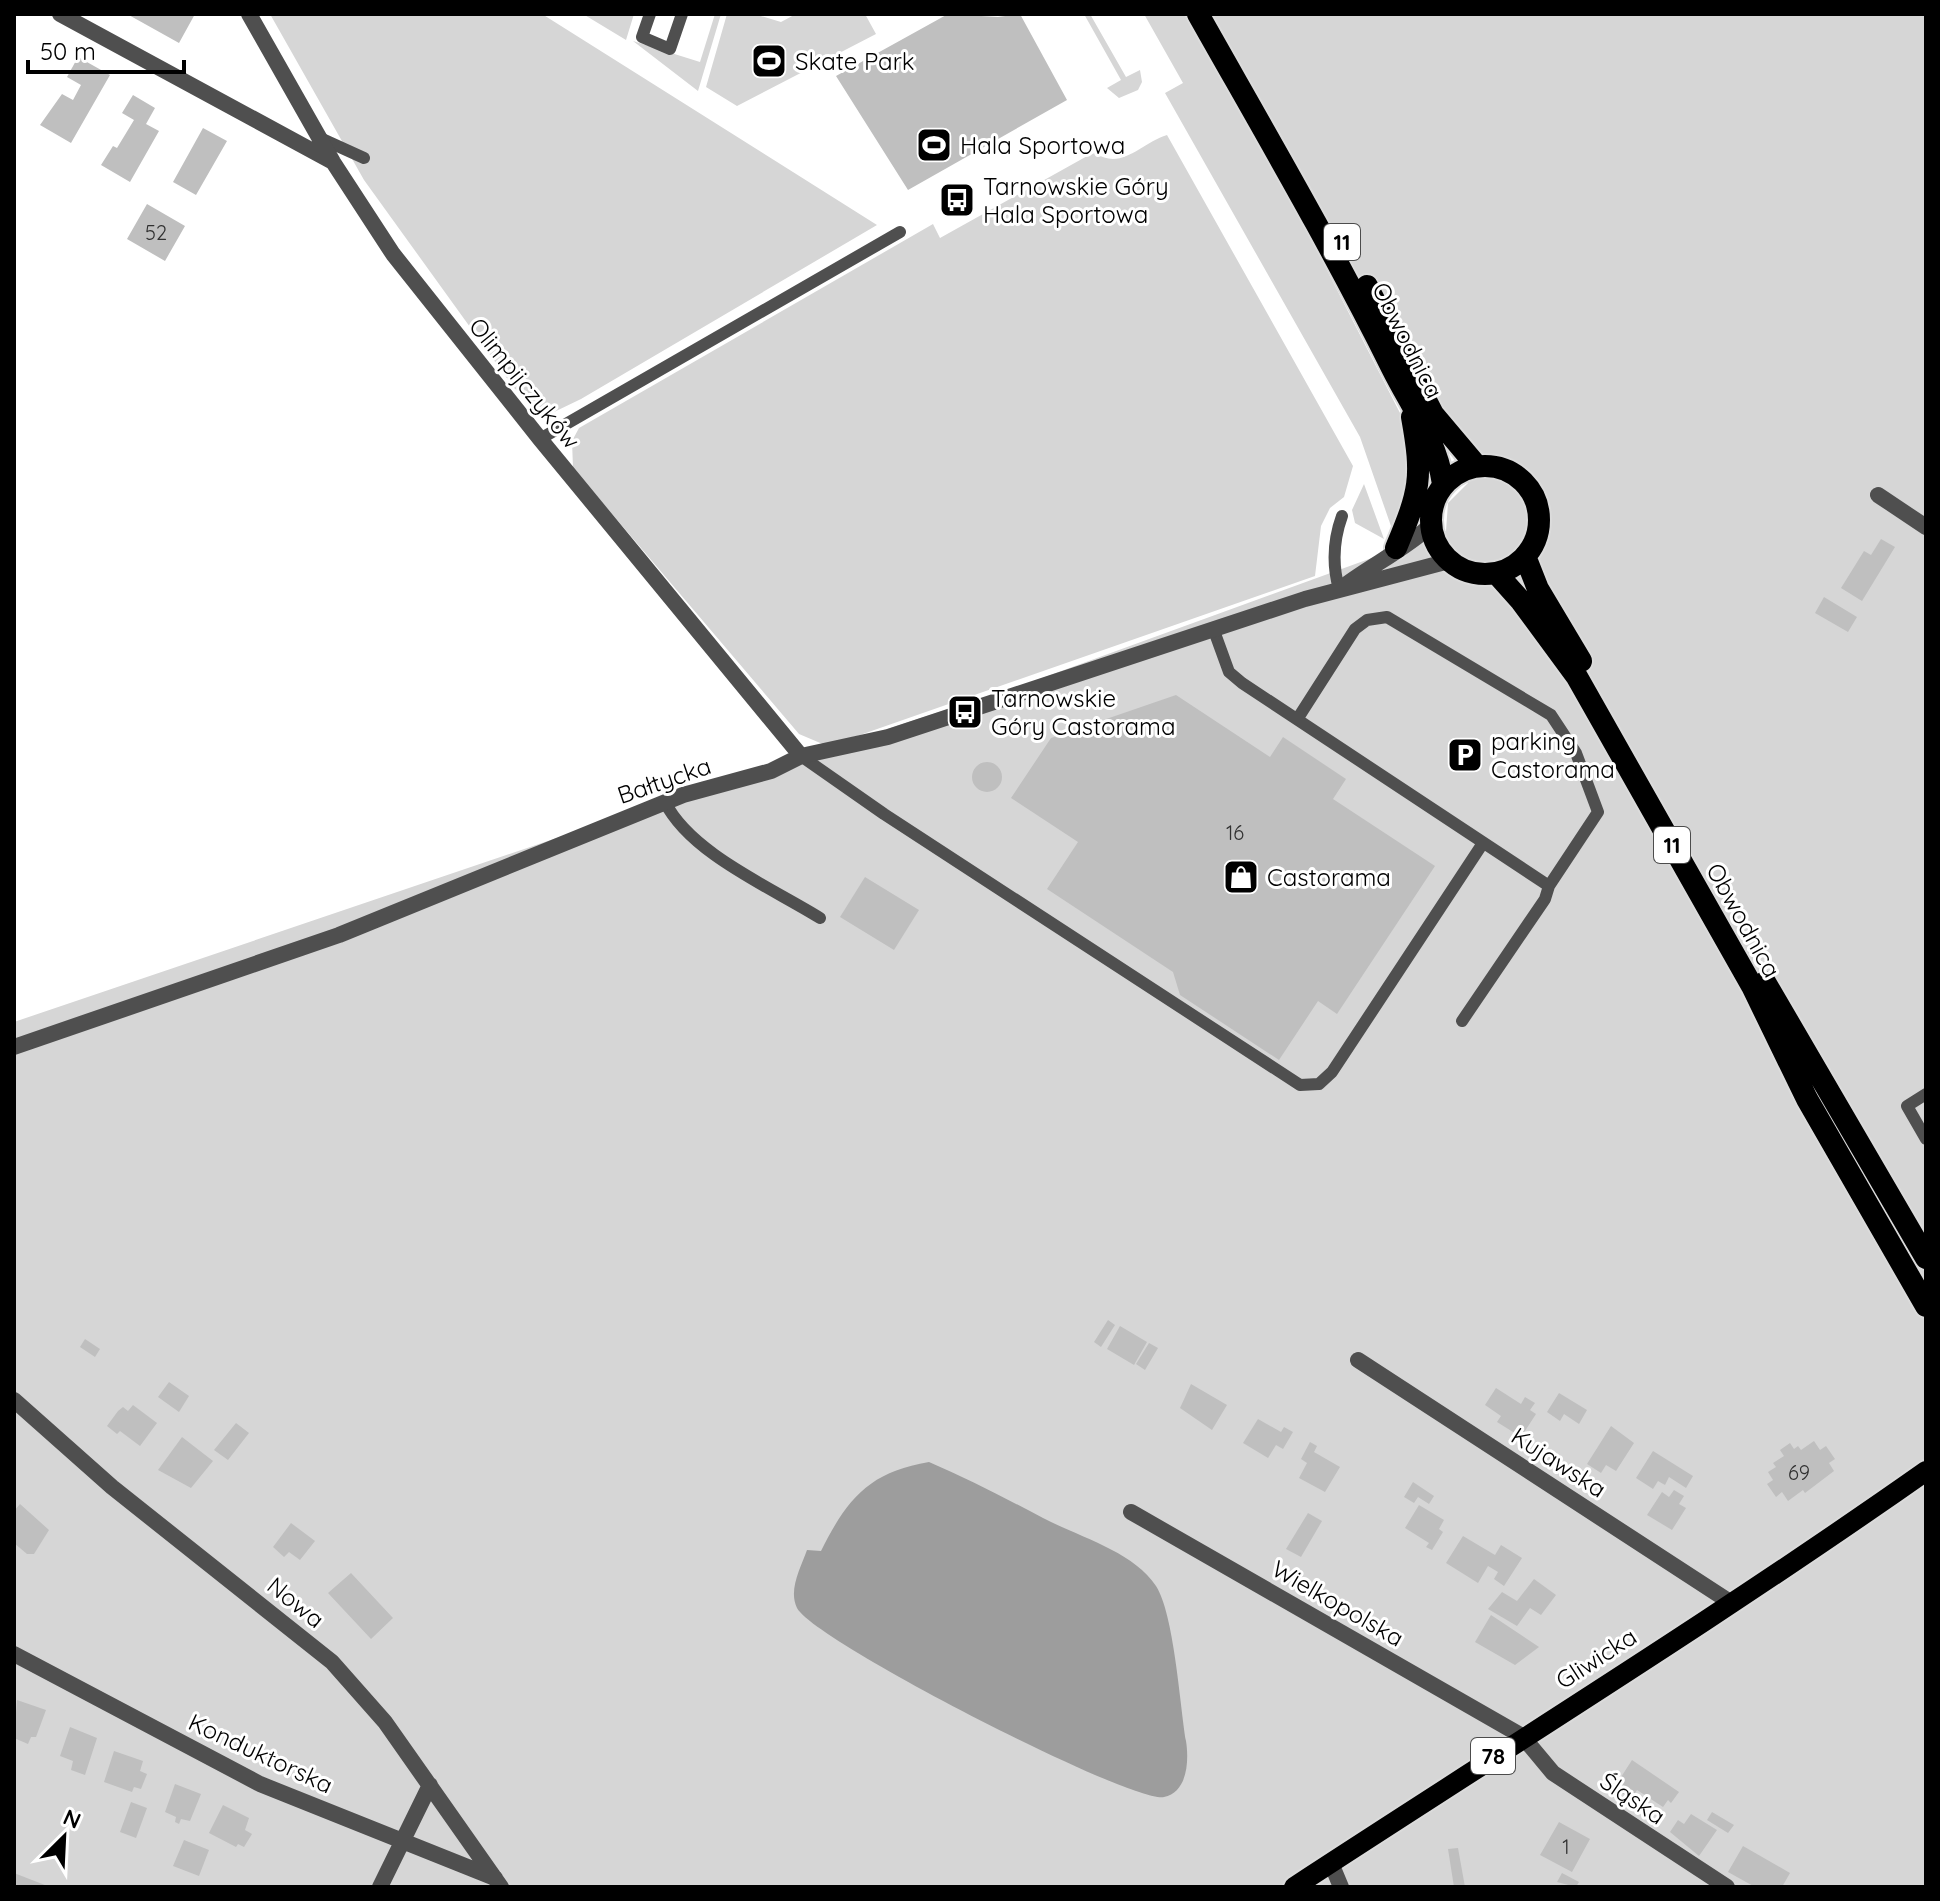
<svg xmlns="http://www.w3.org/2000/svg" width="1940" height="1901" viewBox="0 0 1940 1901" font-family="Quicksand,sans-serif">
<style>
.green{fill:#d6d6d6}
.water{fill:#9d9d9d}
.building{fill:#bfbfbf}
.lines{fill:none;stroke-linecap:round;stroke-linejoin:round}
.primary-casing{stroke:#dbdbdb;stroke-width:24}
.trunk-casing{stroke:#dbdbdb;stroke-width:26}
.service{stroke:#4f4f4f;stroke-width:12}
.minor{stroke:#4f4f4f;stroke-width:16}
.primary{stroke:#000;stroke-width:20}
.trunk{stroke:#000;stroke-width:22}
.labels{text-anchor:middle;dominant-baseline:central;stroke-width:6;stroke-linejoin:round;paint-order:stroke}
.number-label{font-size:20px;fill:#303030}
.shield{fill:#fff;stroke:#4c4c4c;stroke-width:2}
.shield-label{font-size:22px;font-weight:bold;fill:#000}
.poi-label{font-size:24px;fill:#000;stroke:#fff;text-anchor:start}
.street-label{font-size:24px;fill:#000;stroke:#fff}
</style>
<rect width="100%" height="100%" fill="#fff"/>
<!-- green -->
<path class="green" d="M270,14H542L877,225L581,399L554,412L535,405L514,388L364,180Z
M583,14H634L626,40Z
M715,14H721L698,91L633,41L700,62Z
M727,14H754L781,22L796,14H865L876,34L737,106L706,87Z
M1084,14H1090L1126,77L1140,70L1142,82L1138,90L1119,98L1107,88L1121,80Z
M1144,14H1184L1308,233L1400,413L1412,455L1400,512L1392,529L1360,437L1165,93L1183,83Z
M1196,14H1926V1887H14V1022L639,810L1031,682L1446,531L1448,503L1468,483Z
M1167,135L1353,466L1344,497L1330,508L1321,526L1315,576L840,742L825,745L799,734L573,468L572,441L579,428L933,224L940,238L1089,155L1095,153C1122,171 1141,143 1167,135Z
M1364,484L1384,539L1355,523L1352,510Z"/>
<!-- water -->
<path class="water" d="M929,1462C969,1479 1005,1498 1043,1518C1079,1537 1133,1551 1156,1586C1174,1614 1180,1705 1186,1741C1189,1760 1188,1792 1164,1797C1132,1804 814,1641 797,1608C788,1590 801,1567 807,1550L821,1551C847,1499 869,1472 929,1462Z"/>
<!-- building -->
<path class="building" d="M127,14H195L179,43Z
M948,14L998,17L1020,14L1067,100L908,190L836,76Z
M78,57L110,75L71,143L40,125L62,94L73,100L81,85L67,77Z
M133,95L155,108L146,124L159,131L130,182L101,165L113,146L117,148L134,120L122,113Z
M203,128L227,141L196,195L173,182Z
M147,204L185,226L165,261L127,239Z
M1881,539L1895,547L1862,601L1841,588L1864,551L1871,555Z
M1824,597L1857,617L1848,632L1815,613Z
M1176,695L1270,757L1283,737L1346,779L1333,799L1435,866L1337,1014L1318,1001L1279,1060L1180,995L1173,972L1047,889L1078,842L1011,798L1051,738Z
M972 777a15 15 0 1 1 30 0a15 15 0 1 1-30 0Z
M865,877L919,910L894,950L840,917Z
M1108,1320L1115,1325L1101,1347L1094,1342Z
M1120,1326L1147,1342L1134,1365L1107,1349Z
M85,1339L100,1349L95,1357L80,1347Z
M1149,1343L1158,1348L1145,1370L1136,1364Z
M169,1382L189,1396L179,1412L158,1397Z
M1191,1384L1227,1405L1212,1430L1180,1408Z
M1496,1388L1521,1404L1525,1397L1535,1403L1530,1410L1536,1414L1521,1437L1497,1422L1501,1416L1485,1405Z
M1559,1393L1587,1410L1579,1424L1564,1414L1560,1421L1547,1412Z
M133,1405L157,1423L140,1446L120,1431L117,1434L107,1426L118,1411L123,1407L128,1411Z
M1258,1419L1281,1432L1284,1427L1293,1432L1283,1449L1276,1445L1268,1458L1243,1443Z
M236,1423L249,1433L228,1460L214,1450Z
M1611,1426L1634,1443L1616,1471L1606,1465L1601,1473L1587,1464Z
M182,1437L213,1461L191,1488L158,1470Z
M1814,1441L1820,1450L1826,1446L1835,1459L1829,1463L1834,1471L1805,1493L1803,1490L1788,1501L1782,1492L1776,1497L1767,1484L1773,1480L1768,1472L1776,1467L1773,1463L1784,1456L1780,1450L1790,1443L1794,1449L1798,1446L1801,1450Z
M1310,1442L1317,1446L1314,1452L1340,1467L1325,1492L1299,1478L1307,1463L1301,1459Z
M1653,1451L1693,1476L1686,1488L1669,1477L1665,1485L1658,1481L1653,1489L1636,1478Z
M1413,1482L1434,1496L1429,1504L1418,1497L1414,1503L1404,1497Z
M1674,1490L1684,1496L1679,1504L1686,1508L1672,1530L1647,1515L1662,1492L1669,1497Z
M20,1504L49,1530L34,1554H27L14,1543V1511Z
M1419,1505L1444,1520L1439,1529L1443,1532L1432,1550L1426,1547L1429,1543L1405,1528Z
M1308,1513L1322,1521L1301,1557L1286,1549Z
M291,1523L315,1541L300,1560L289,1552L284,1557L273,1547Z
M1463,1536L1495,1555L1501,1545L1522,1558L1504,1586L1494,1579L1498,1572L1488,1566L1478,1583L1446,1563Z
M351,1573L393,1618L371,1639L328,1593Z
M1534,1579L1556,1595L1541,1615L1530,1608L1517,1626L1488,1609L1502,1592L1517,1601Z
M1491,1615L1539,1647L1515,1665L1475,1642Z
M17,1700L46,1710L36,1737H31L28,1744L14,1738Z
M70,1727L97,1738L85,1775L71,1770L73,1761L60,1756Z
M114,1751L143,1761L140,1771L147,1774L141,1789L134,1787L132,1792L104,1782Z
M1632,1760L1679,1792L1671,1803L1668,1800L1663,1807L1637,1790L1631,1799L1614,1788Z
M175,1784L201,1794L190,1821L181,1819L179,1824L175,1822L176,1817L165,1812Z
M131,1802L147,1808L136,1838L120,1832Z
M223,1805L249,1818L245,1830L252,1834L244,1847L238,1844L236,1847L209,1833Z
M1712,1812L1734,1825L1728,1833L1707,1820Z
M1691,1814L1717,1830L1699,1856L1670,1832L1678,1820L1684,1824Z
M1559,1822L1590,1839L1572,1872L1540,1855Z
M184,1840L209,1850L199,1876L173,1866Z
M1743,1846L1790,1873L1782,1887H1755L1728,1872Z
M1458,1848L1465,1887H1454L1448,1849Z
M14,1873L50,1887H14Z
M1562,1873L1579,1882L1576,1887L1557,1882Z"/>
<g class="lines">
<defs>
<path id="primary" d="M1294,1887C1505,1749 1720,1616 1926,1471"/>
<path id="trunk" d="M1198,14C1264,131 1332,247 1392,368C1411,406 1437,441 1443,484
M1367,286L1433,414L1476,465
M1431 520a54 54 0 1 1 108 0a54 54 0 1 1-108 0Z
M1396,548C1420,491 1423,478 1412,417
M1525,556L1538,589L1581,661
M1496,573L1521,601L1577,677L1752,986L1807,1099L1926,1306
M1765,982L1926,1258"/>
</defs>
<!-- primary casing -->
<use href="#primary" class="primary-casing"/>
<!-- trunk casing -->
<use href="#trunk" class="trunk-casing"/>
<!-- service -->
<path class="service" d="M650,14L642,37L670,49L682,14
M320,138L364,158
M540,439L900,232
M1339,589C1332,564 1333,541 1342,516
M1213,628L1229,672L1242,683L1549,886L1598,812L1576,753L1551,715L1387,617L1367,620L1355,629L1298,718
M801,756L884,814L1300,1085L1319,1084L1332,1072L1483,843
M665,802C690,853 772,888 820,918
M1462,1021L1545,899L1549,886
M1926,1094L1907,1106L1926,1139"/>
<!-- minor -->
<path class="minor" d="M60,14L333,162
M249,14L333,162L393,254L540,439L801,756
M1878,495L1926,527
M1344,586C1372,565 1405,549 1430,526
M14,1047L339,935L683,795L771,771L801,756L888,737L1305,599L1449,561
M1358,1360L1733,1604
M14,1400L112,1487L332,1662L385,1722L501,1887
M1131,1512L1522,1736L1553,1773L1727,1887
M14,1654L260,1784L495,1878
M1331,1863L1341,1887
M380,1887L430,1785"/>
<!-- primary -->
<use href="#primary" class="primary"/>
<!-- trunk -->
<use href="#trunk" class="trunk"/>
</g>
<!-- icons -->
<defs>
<symbol id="stadium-square" viewBox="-11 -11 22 22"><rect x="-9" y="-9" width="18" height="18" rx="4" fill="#000" stroke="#fff"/><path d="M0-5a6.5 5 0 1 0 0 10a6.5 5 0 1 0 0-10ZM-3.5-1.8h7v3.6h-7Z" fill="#fff"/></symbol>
<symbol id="bus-square" viewBox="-11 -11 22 22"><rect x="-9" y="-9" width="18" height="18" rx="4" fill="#000" stroke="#fff"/><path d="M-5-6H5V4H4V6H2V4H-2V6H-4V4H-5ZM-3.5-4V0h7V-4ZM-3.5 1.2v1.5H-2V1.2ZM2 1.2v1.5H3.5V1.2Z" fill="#fff"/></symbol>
<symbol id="parking-square" viewBox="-11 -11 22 22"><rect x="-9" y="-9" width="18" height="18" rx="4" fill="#000" stroke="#fff"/><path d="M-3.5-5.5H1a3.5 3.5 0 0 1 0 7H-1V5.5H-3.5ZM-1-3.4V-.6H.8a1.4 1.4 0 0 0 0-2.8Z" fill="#fff"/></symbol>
<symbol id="shop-square" viewBox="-11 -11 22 22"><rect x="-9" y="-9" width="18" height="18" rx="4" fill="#000" stroke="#fff"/><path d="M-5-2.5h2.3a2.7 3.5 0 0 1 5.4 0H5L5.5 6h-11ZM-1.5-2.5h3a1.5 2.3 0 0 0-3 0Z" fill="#fff"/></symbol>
</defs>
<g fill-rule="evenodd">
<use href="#stadium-square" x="749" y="41" width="40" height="40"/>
<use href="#stadium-square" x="914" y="125" width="40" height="40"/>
<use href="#bus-square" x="937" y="180" width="40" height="40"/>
<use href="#bus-square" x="945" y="692" width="40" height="40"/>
<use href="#parking-square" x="1445" y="735" width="40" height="40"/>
<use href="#shop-square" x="1221" y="857" width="40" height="40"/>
</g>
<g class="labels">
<!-- number labels -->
<g class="number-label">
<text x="156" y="232">52</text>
<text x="1235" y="832">16</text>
<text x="1799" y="1472">69</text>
<text x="1566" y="1846">1</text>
</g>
<!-- shield labels -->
<g class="shield">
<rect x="1324" y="224" width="36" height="36" rx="6"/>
<rect x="1654" y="827" width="36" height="36" rx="6"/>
<rect x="1471" y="1738" width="44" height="36" rx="6"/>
</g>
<g class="shield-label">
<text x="1342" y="242">11</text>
<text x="1672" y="845">11</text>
<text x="1493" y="1756">78</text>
</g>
<!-- poi labels -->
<g class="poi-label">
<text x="795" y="61">Skate Park</text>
<text x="960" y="145">Hala Sportowa</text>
<text x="983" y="186">Tarnowskie Góry<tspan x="983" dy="28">Hala Sportowa</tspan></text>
<text x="991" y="698">Tarnowskie<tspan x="991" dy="28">Góry Castorama</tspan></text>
<text x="1491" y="741">parking<tspan x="1491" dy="28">Castorama</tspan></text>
<text x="1267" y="877">Castorama</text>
</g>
<!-- street labels -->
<g class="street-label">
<text transform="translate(1408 340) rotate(63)">Obwodnica</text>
<text transform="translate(525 383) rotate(51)">Olimpijczyków</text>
<text transform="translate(664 780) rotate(-19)">Bałtycka</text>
<text transform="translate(1744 920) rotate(61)">Obwodnica</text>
<text transform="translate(1559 1462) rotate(33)">Kujawska</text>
<text transform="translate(296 1602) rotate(39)">Nowa</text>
<text transform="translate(1338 1603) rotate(30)">Wielkopolska</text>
<text transform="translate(1596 1658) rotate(-33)">Gliwicka</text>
<text transform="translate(261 1753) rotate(25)">Konduktorska</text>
<text transform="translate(1633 1798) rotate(34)">Śląska</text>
</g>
</g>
<!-- border -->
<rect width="1940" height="1901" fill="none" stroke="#000000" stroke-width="32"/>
<!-- north arrow -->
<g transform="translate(64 1837) rotate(24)" stroke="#ffffff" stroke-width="6" paint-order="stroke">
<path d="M0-6L14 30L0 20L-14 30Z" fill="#000000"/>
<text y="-12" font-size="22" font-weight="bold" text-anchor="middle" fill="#000000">N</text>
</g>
<!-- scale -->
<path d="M28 60v12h156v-12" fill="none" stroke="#000000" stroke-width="4"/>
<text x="40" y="60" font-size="24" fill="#000000" stroke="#ffffff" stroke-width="6" paint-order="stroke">50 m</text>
</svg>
